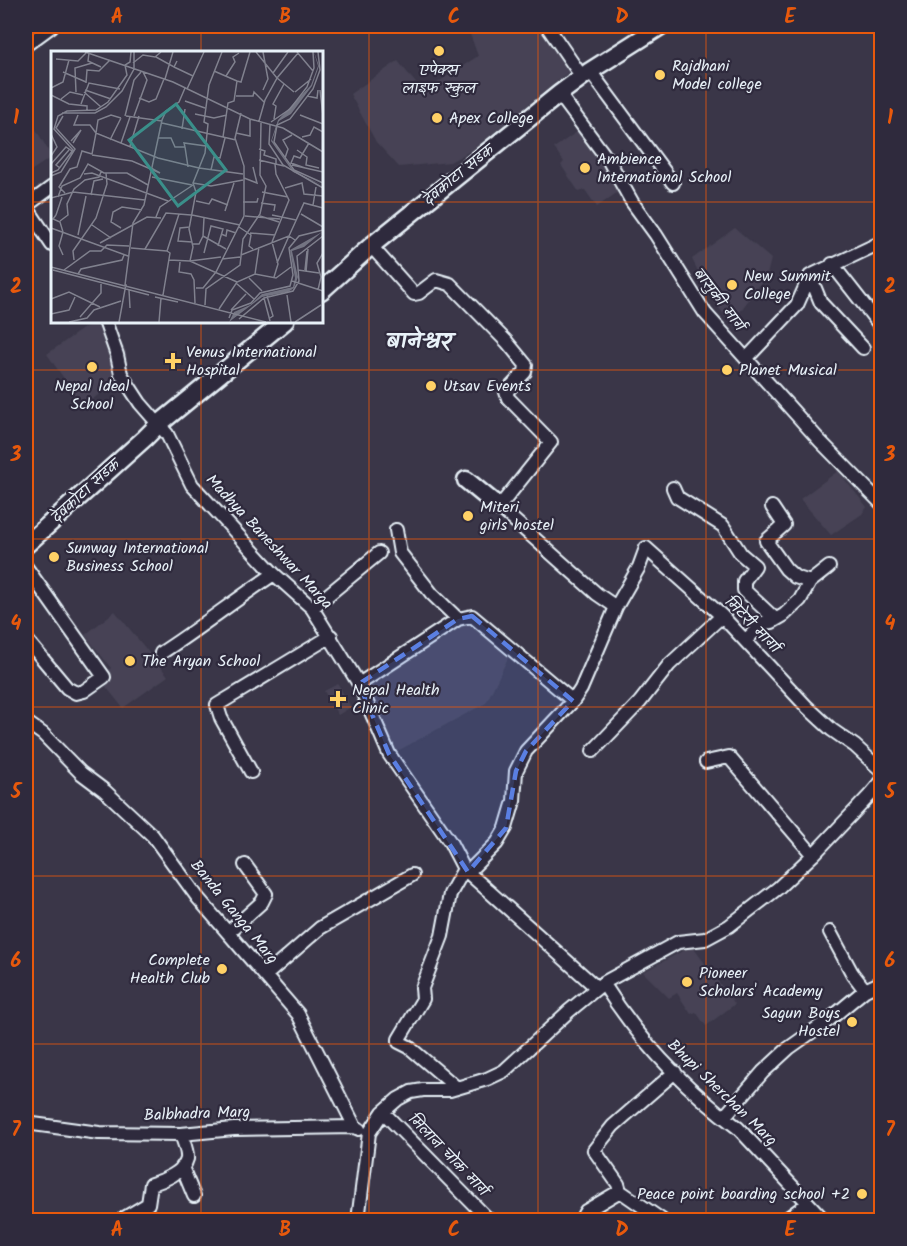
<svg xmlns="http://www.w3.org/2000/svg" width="907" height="1246" viewBox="0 0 907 1246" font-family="Kalam,'Playpen Sans Deva',sans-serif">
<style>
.built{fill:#464354}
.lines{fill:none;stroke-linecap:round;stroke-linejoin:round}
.street-casing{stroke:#e8f1f8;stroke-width:16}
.secondary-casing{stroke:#e8f1f8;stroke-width:21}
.street{stroke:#2f2a3d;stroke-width:12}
.secondary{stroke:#2f2a3d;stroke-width:16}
.marked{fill:#5a7fe2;fill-opacity:0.2;stroke:#5a7fe2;stroke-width:4.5;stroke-dasharray:12 8;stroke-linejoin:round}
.grid{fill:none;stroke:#e8590c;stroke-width:1.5;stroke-opacity:0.55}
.poi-dot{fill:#ffd166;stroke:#2f2a3d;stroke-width:2}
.labels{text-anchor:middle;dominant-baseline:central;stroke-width:4.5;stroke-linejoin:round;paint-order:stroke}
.poi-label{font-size:16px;fill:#e8f1f8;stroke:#2f2a3d;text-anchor:start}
.street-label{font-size:16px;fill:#e8f1f8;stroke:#2f2a3d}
.district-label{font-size:22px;font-weight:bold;fill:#e8f1f8;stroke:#2f2a3d}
.inset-road{fill:none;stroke:#80818e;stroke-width:1.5}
.view{fill:#3a8f8a;fill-opacity:0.15;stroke:#3a8f8a;stroke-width:3}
.inset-edge{fill:none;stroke:#e8f1f8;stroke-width:3}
.neatline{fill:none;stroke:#e8590c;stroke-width:2}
.grid-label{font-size:20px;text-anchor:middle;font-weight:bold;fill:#e8590c}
</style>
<rect width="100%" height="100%" fill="#3a3648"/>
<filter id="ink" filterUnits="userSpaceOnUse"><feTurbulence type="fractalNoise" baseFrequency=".0167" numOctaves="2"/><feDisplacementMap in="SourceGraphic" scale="12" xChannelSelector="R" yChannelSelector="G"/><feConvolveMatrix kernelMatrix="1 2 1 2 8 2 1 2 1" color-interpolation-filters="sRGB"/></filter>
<g filter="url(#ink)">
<!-- built -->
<path class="built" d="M467,26H541L571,70L472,150L450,162L399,167L376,142L350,94L398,61L423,92L478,56Z
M34,126L52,157L29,172L26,168V131Z
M578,131L622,189L597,207L585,190L579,192L561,165L564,162L554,148Z
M735,228L771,259L767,275L731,324L710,296L692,259Z
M108,321L126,351L129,379L107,393H101L83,406L47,354L91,323Z
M838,471L867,507L862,514L831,535L800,499Z
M115,611L168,676L123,708L99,678L111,668L85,635Z
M471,620L508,658L486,703L392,754L363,686Z
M338,684L351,707L338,715L324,691Z
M692,946L735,1004L706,1026L696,1012L691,1014L677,993L669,998L643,972Z"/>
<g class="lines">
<defs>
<path id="street" d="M547,26L582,77
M26,45L52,26
M590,71L673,183
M559,94L609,161L632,202L656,235L705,313L820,441L882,504
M26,206L52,245
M26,206L52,187
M371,246L414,294L419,293L436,280L450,284L507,342L526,365L525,372L506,392L508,398L551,442L499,507L597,594L616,607
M832,264L879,324
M810,276L821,303L863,348
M105,321L117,355L121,374L140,403L167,434L192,485L274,574L312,608L359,684L389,754L450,842L464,869L597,988
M747,358L797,305L810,276L882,242
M673,488L677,497L723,526L741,554L755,566L744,581V590L775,619
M772,507L784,525L766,541L786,569L795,577L810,582
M396,530L400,553L432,594L458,619
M26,567L104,677L84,691L76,693L67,688L26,639
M312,608L379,553
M746,640L763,623L772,622L784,615L800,600L810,582L829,567
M161,653C200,628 236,599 274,574
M359,684L458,619L472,616L573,701
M26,722L43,734L81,773L105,791L153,836L198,898L298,1014L355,1127
M593,751L640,702L669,665L722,616
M706,762L729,757L813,855
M251,772L221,718L217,705L331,636
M468,872L497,843L506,828L514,801L516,771L526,751L573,701L581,689L616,607L639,567L646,548L722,616L807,707L832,730L855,746L882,771
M229,932L262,902L266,894L245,865
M830,932L852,973L865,990
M265,976L320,928L412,875
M603,983C638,1039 686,1089 738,1128L824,1220
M457,1088L409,1047L399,1042V1039L423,999L422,988L442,936L450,894L464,869
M383,1112L489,1220
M724,1117L763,1072L789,1048L830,1019L865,990L882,982
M26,1123L99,1133L181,1134L234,1129L355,1127L359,1129
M182,1167L194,1196
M620,1191L662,1220
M121,1220L148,1204L151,1184C163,1181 184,1172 187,1159C188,1151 183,1141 181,1134
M358,1220L369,1133L383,1112L398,1099L411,1092L423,1090H450L487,1079L504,1071L569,1011L603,983L678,942L705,939L729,926L778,888L813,855L871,794L882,781
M589,1220L584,1214L586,1211L620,1191L618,1184L594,1150L613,1126L675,1072
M785,1220L808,1203"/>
<path id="secondary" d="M321,291L371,246L559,94L590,71L661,26
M466,480L499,507
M26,545L145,438L159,424L285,321"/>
</defs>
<!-- street casing -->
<use href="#street" class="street-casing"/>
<!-- secondary casing -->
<use href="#secondary" class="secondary-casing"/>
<!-- street -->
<use href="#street" class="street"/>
<!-- secondary -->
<use href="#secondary" class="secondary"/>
</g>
</g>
<!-- marked area -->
<path class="marked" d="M472,616L573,701L526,751L516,771L506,828L468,872L389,754L359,684L458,619Z"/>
<!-- grid -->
<path class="grid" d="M201,26V52M369,26V1220M538,26V1220M706,26V1220M26,202H52M321,202H882M201,321V1220M26,370H882M26,539H882M26,707H882M26,876H882M26,1044H882"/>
<!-- markers -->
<g class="poi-dot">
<circle cx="439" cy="51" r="6"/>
<circle cx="660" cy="75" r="6"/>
<circle cx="437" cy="118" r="6"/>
<circle cx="585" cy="168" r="6"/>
<circle cx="732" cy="285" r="6"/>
<path d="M170 352h6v6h6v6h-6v6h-6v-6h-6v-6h6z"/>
<circle cx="92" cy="367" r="6"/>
<circle cx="727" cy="370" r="6"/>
<circle cx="431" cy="386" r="6"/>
<circle cx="468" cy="516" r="6"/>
<circle cx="54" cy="557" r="6"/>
<circle cx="130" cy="661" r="6"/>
<path d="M335 690h6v6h6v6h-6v6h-6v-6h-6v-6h6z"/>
<circle cx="222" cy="969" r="6"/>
<circle cx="687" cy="982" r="6"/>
<circle cx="852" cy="1022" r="6"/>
<circle cx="862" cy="1194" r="6"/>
</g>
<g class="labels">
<!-- poi labels -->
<g class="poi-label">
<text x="672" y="66">Rajdhani<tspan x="672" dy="18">Model college</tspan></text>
<text x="439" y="70" text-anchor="middle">एपेक्स<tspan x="439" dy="18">लाइफ स्कुल</tspan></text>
<text x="449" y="118">Apex College</text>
<text x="597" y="159">Ambience<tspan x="597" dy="18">International School</tspan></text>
<text x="744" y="276">New Summit<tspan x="744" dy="18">College</tspan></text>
<text x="186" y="352">Venus International<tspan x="186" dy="18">Hospital</tspan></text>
<text x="739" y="370">Planet Musical</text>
<text x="92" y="386" text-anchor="middle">Nepal Ideal<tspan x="92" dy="18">School</tspan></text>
<text x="443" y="386">Utsav Events</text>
<text x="480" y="507">Miteri<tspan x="480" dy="18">girls hostel</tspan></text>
<text x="66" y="548">Sunway International<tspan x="66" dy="18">Business School</tspan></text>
<text x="142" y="661">The Aryan School</text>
<text x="352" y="690">Nepal Health<tspan x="352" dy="18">Clinic</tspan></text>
<text x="210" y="960" text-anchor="end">Complete<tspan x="210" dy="18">Health Club</tspan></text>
<text x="699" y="973">Pioneer<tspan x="699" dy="18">Scholars' Academy</tspan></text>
<text x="840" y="1013" text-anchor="end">Sagun Boys<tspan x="840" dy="18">Hostel</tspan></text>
<text x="850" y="1194" text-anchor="end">Peace point boarding school +2</text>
</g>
<!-- street labels -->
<g class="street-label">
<text transform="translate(459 175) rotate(-39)">देवकोटा सडक</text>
<text transform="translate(719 300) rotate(53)">बासुकी मार्ग</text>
<text transform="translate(86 491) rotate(-42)">देवकोटा सडक</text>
<text transform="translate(269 542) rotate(47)">Madhya Baneshwar Marga</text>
<text transform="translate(752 625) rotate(46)">मिटेरी मार्गा</text>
<text transform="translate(234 912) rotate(51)">Banda Ganga Marg</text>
<text transform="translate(722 1093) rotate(44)">Bhupi Sherchan Marg</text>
<text transform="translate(197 1114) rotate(-2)">Balbhadra Marg</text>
<text transform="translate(448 1155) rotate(46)">मिलान चोक मार्ग</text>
</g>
<!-- district labels -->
<g class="district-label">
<text x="419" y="342">बानेश्वर</text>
</g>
</g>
<!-- overview -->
<g transform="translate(51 51)">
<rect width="272" height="272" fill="#3a3648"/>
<path d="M263,1L268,15L261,35L240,63L228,70L221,89L243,120L271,134L242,121L220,90L227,69L260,34L267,15ZM271,181L253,196L241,200L247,226L243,237L237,241L211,246L178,271L183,261L199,254L211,243L242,236L244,227L239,199Z" fill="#737482"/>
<path class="inset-road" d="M34,1L122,31L199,68L232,77M205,1L226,27L214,49L208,70M246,1L262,20M267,1L269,19L262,38L239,68L226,74L223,91L243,119L272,132M38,2L37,10L50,16M105,6L123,16L126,10M5,8L27,10L35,2M82,12L92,4L104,6L110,1M123,16L142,25M163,20L186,30M12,21L35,31M222,22L237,1M175,25L184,11L182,6L188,2M114,28L122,1M186,30L190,31L199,1M35,32L36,19L48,20L59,9M0,37L12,31L18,9M136,38L153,1M34,39L60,48M212,39L217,28L212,1M269,39L272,65M25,41L24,17L41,12M33,41L50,56M243,41L226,27L247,2M244,41L260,28M0,44L18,53L36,55V60M185,45H202L203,41L213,51M256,45L266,47L267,39M88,47L98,51L105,48L113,28M10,48L19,41L32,44M134,50L154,57M30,53L38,32L69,38M11,62H44L55,56L71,40L83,18V1M144,63L163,67L176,64M27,64L23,74H39L45,82L47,69L60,64L70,67M249,64L272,73M74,65L83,29L90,21M75,65L111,70M83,65L96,29L92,21M223,68L225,55L222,53L233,33M220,71L239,58L256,36L263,17L262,1M111,72L185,89M219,74L218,93L232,114L272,137M232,77L272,101M131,78L134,58M185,82L199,85V68M0,83L6,96L0,105M172,86L177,52L183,50L186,30M251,86L259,84L263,76L272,81M107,87H120L124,96H134M59,89L70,67M20,90L30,79L22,92M70,92L79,66M79,95L88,65M134,96L133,92L155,95M134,96L137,116M208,98L214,100L213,104L225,108V113M246,99L256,106L255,114L268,117M41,103L45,82L107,107L148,117M41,104L81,110L109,122L100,117M234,107L237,98L232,89L241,84M208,109L233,115M0,113L15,96L21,100M241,114L272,121M9,117L5,114L18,99M148,117L192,123M254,117L240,112L243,105L249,107L258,92M160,119L163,106L169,107L174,87M0,122L7,119L22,99L3,78L7,65L16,60L45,59L57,51L76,24L74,14L79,11L80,1M33,123L41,122L117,150M0,125L10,121L24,98L5,77L12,65M101,126L141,134M193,127L206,132L202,116M142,132L160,135L192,129M234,137L251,132L253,143L272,145M211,141L237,146M14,142L8,136L19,118L26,116L31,100L41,103M40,144L43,130L52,128M7,146L11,135L29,127L37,113L53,122H76L97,134M0,147L22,141L94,149M145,150L158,153L161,148L177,154M192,151H206L207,147M210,152L224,154L223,160M262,154L265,136M174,160L183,132M250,163L272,176M5,164L2,168L9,171L12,181L8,195L12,204M5,164L11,146M141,164L189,174M221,164L245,169M194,165L229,168M209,165L228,171M105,166L109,156L142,134M9,170L17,164L16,153L23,138L34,129L48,126L50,121M41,174L60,187M139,176L129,177L127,190L141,191M188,176L200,184L198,195L202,198M0,177L77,205M70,177L60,171L62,161L71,156L91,159M199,182L224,184M170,183L175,185L176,179L185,182M27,184L35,145M152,185L175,198M221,191L238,149L225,123L224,113M221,191L227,213L223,226M49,192L96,166L110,167M142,193H148L152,185L153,167M80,197L116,200M94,198L115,162L140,164M116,200L128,163M153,202L160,175L172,178L167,195M190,204L238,185L253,152L272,157M171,208L189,206M23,209L22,200L45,167L56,133L55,122M118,209L139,210L186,231M139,210L142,196L138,178L145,141L142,132L154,102L157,73L153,71L158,34L171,1M139,210L170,206M129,211L128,221L140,223L143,229L144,252M226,212L238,185L244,189M0,216L215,271M2,219L98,244M13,219L39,200H50L56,194L78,195M247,219L268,222M254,219L256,200M255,221L257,198M27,223L30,218L71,209L73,204M204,223L208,196M198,227L211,240M241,230L272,240M185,232L203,248M74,234L82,172L93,154L111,69L115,60L128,51L134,37M145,237H152L165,221L193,165V115L184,87L190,62M78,239L79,257M267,239L270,226L266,212L272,202M112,244L119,202L116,200M236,244L240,271M216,245L222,265L219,267M104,246L127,251M213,247L219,270M0,248L18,241L49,256M154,254L155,238L189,214L192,188L209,163L215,135L209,124L210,72M168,258L186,231L204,223L225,227L240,216M180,259L195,243M0,263L18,259L24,246M29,266L50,242V233M178,267L181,259L200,252L209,242L239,235L242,224L238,197L248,185L272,179M188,268L213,247L242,240L248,230L246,205L272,185M18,271L36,267L43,259L70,250M68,271L75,233M108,271L110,247M244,271L270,254"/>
<path class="view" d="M125,53L175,119L127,155L78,89Z"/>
<rect width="272" height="272" class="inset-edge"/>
</g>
<!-- margin -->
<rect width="907" height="1246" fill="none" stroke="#2f2a3d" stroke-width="66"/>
<rect x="33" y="33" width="841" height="1180" class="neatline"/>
<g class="grid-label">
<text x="117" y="23">A</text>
<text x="285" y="23">B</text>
<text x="454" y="23">C</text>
<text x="622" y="23">D</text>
<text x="790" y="23">E</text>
<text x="16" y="124">1</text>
<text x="890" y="124">1</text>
<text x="16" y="293">2</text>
<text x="890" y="293">2</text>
<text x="16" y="461">3</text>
<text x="890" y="461">3</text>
<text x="16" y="630">4</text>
<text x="890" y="630">4</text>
<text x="16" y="798">5</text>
<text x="890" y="798">5</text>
<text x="16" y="967">6</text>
<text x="890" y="967">6</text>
<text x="16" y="1136">7</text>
<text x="890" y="1136">7</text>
<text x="117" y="1236">A</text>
<text x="285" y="1236">B</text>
<text x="454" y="1236">C</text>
<text x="622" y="1236">D</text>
<text x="790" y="1236">E</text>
</g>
</svg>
